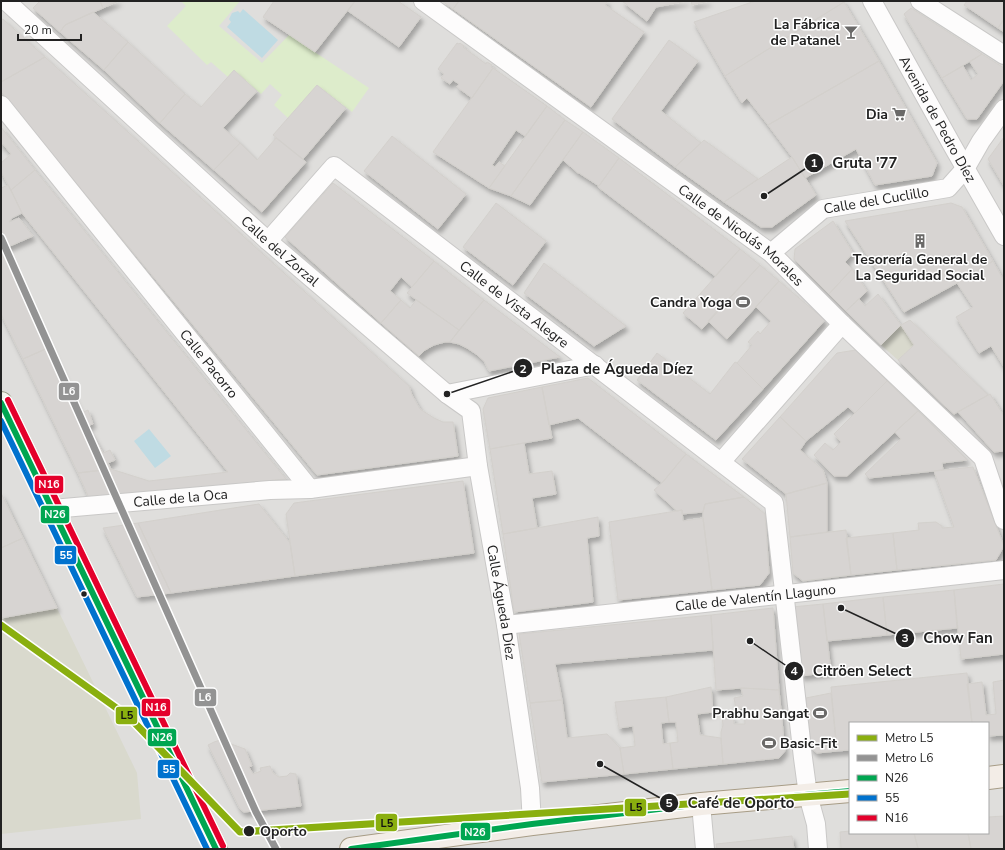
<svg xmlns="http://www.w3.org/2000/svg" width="1005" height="850" viewBox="0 0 1005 850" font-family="'Nunito Sans',sans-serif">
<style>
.residential{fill:#dfdedc;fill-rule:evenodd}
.construction{fill:#d9d9cd}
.grass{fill:#ddeccb}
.water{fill:#bfdbe3}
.building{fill:#d7d4d2;stroke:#d3d0cc;filter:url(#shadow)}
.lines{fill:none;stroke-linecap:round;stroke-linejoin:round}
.street-casing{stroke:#c9c8c7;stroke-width:20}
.secondary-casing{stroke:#999a82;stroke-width:24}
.primary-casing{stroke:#a79c86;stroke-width:24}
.street{stroke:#fdfcfc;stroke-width:18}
.secondary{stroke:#f4f4ed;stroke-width:22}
.primary{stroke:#f3ede7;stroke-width:22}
.bus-1-casing{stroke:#fff;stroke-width:9}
.bus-2-casing{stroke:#fff;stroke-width:9}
.bus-3-casing{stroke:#fff;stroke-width:9}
.bus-1{stroke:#00a651;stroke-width:6}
.bus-2{stroke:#0072ce;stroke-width:6}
.bus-3{stroke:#e4002b;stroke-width:6}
.metro-1-casing{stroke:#fff;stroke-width:10}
.metro-2-casing{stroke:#fff;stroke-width:10}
.metro-1{stroke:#8aaf0f;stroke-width:7}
.metro-2{stroke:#939393;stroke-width:7}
.bus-dot{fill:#222;stroke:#fff;stroke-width:1.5}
.labels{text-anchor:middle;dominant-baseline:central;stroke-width:3;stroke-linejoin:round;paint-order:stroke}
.poi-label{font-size:14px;font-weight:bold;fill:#222;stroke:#fff;text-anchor:end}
.street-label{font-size:14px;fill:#222;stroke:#fff}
.stop-label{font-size:14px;font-weight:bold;fill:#222;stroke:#fff;text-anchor:start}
.leader{fill:none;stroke:#222;stroke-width:1.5}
.callout-dot{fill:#222;stroke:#fff;stroke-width:1.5}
.mark-label{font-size:12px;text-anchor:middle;font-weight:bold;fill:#fff}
.callout-label{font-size:15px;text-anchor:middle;font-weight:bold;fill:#222;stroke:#fff;stroke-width:3;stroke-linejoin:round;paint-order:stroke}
.line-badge{stroke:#fff;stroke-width:1.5}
.badge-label{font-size:11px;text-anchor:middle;font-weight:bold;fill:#fff}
.pale-badge-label{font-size:11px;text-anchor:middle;font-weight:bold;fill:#111}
</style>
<defs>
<filter id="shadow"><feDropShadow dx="2.5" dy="4.5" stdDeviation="2" flood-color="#0004"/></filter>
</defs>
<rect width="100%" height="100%" fill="#f0eeeb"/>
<!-- residential -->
<path class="residential" d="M1,1H1004V849H1ZM850,723H988V833H850Z"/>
<!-- construction -->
<path class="construction" d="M901,325L914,345L898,360L881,345Z
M57,608L137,773L141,819L1,834V619Z"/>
<!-- grass -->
<path class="grass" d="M181,1H240L219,26L262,63L289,35L369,88L352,112L317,85L288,118L274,105L282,95L270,84L261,94L233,71L228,77L211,62L207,65L167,26L186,6Z"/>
<!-- water -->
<path class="water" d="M243,9L278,40L262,58L227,27L231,22L229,19L232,13L238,11L240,13Z
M149,429L171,456L155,468L134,441Z"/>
<!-- building -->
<path class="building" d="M40,1H100L103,8L65,25L60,32L33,8Z
M100,1H119L103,8Z
M274,1H355L315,52L263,17Z
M355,1H398L421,17L399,47L348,11Z
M442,1H459L453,9Z
M459,1H608L605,5L644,32L591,107L453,9Z
M622,1H687L656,7L647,21Z
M691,1H709L692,5Z
M755,1H844V2L725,76L694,22Z
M967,1H1004V19L998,28L964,5Z
M844,2L879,61L768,125L747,98L742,103L725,76Z
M911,8L982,54L942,78L904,14Z
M93,12L128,42L104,70L60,32L65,25Z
M3,19L45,57L1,82V20Z
M1004,19V32L998,28Z
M669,40L698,61L661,111L701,143L675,167L612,119Z
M128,42L185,94L160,123L104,70Z
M457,43L459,44L460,43L464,46L463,47L486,64L487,62L492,65L491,67L493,68L472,98L457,87L459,84L453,80L450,84L441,78L444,74L438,69Z
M982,54L1004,68V81L977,119H967L942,78L963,66L971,80L978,74L970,62Z
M45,57L409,386L412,395L420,409L434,418L443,422H453L458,456L317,475L1,92V82Z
M879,61L937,163L932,176L875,185L856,149L805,178L792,157L768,125Z
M493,68L547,106L525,136L516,130L492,165L495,167L499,162L505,166L489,188L433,152Z
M234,70L257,91L223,128L240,143L214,170L160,123L185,94L201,107Z
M317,85L346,108L303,159L273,135Z
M547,106L565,120L511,196L489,188Z
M565,120L583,132L530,205L511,196Z
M1,127L35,170L11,190L1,172V163L11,154L3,144L1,146Z
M583,132L619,158L599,186L579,173H578L563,160Z
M392,136L466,194L438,229L364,171Z
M1004,137V186L988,159Z
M276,138L306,162L262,212L214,170L240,143L257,160Z
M704,140L758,179L724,202L675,167Z
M792,157L816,195L772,227H761L724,202Z
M619,158L740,249L715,276L598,187Z
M35,170L286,479L89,498L78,473L111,469L149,481L228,472L22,213L11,190Z
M333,183L434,261L412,287L401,277L390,291L401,300L381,323L285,237Z
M8,185L22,213L12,218L9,222L19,218L33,236L1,250V188Z
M496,203L546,241L513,285L463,247Z
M951,203L962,207L993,261L957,283L904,312L845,221Z
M833,221L853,253L845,262L852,269L829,294L794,259L795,249Z
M5,249L50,347L23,359L1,314V250Z
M740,249L760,265L702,329L683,313Z
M434,261L484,300L459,330L407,293Z
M993,261L1004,281V367L991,346L979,353L956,317L973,307L957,283Z
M544,263L626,326L594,346L524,293Z
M760,265L779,281L727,339L708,321Z
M852,269L867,291L846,311L829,294Z
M779,281L825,320L763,389L737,363L752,345L748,342L758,331L760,334L771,321L756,307Z
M878,294L901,325L881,345L846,311L859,299L865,306Z
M401,300L410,308L416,300L459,330L450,342H445L434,345L425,350L419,356L381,323Z
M484,300L560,357L489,371L484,361L476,354L467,348L459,344L450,342Z
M910,320L925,334L988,395L954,414L946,407L898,360L914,345L901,325Z
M50,347L81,413L88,410L93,424L87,426L103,453L110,450L115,460L108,463L111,469L78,473L23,359Z
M856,350L887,381L855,413L848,407L806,441L780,417L837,353Z
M657,353L710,394L735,362L737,363L763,389L716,440L637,380Z
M588,378L686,454L662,483L578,418L549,425L542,387Z
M887,381L918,411L847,476H834L814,455L825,443L833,450L841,442L834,434Z
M542,387L552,438L490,449L483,409L488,398Z
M990,394L1004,416V451L994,452L958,412Z
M918,411L967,460L942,463L943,470L869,478L865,474L901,439L895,432Z
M780,417L806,441L800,450L823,470L827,483L786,494L742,459Z
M524,443L529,474L552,471L556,494L532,498L537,528L503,534L490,449Z
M686,454L744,497L705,504L703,512L682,514V510L677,511L654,490L662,483Z
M973,467L1004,546L996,560L897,570L893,533L919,530L918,523L936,522L942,526V528L954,527L934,471Z
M463,481L474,553L295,576L286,514L294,503Z
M827,483V532L790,537L786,494Z
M1,493L23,538L1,548Z
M744,497L765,514L769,573L760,585L712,590L703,518V512L705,504Z
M259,504L290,543L295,576L171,593L138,523Z
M682,510L683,521L703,518L712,590L618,600L609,522Z
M598,517L599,536L587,538L593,602L514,612L503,534Z
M138,523L171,593L137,597L103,528Z
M846,530L851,575L803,581L793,573L790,537Z
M893,533L897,570L851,575L846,538Z
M23,538L57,608L1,618V548Z
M1004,584V654L961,659L954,590Z
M954,590L957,628L887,635L883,597Z
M883,597L887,635L827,641L823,604Z
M823,604L831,672L801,676L792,607Z
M773,608L779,690L741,688L716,690L711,615Z
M711,615L713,650L555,664L562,700L530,703L519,634Z
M967,673L972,723H850V750L837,751L831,687Z
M1004,680V735L988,736V723H972L967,684L982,682L986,715L996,714L993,682Z
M711,687L713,712L697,714L700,735L721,738L723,764L673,769L670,743L678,742L676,722H669L666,697Z
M741,688L779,690L785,751L779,758L723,764L721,738V732L723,725L722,718L733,717L734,724H745L744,708L736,709L734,698L743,696Z
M831,693L837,751L817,753L811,748L806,698Z
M666,697L669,722L661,723L663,744L670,743L673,769L624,774L620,748L635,746L633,726L619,728L615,702Z
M562,700L567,738L607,734L620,748L624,774L542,782L530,703Z
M220,740L245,749L252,766L249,767L253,774L261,771L260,768L270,766L273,773L279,777L287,776L290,773L296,774L301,806L244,812L240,809L208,745L214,742Z
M1004,816V849H971L968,833H988V817Z
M850,831V833H914L918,848L907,849H841L840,832Z
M914,833H968L971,849H918Z
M792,836L794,849H717L716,844Z"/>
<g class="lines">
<defs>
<g id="street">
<path id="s1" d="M6,1L268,241L447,394L471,411L478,466L506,625L530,788L532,824"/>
<path id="s2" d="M423,1L771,253L842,324L983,458L1004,520"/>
<path id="s3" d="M872,1L952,145L1004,236"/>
<path d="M920,1L1004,55"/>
<path id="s4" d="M1,105L310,489L478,466"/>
<path id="s5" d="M268,241L334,166L774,503L803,758L808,795L816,824L818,849"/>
<path id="s6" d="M771,253L823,209L948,188L965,169L981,141L1004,109"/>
<path d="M447,394L595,365"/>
<path d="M721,462L842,324"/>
<path id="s7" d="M52,509L270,490L310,489"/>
<path id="s8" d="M506,625L1004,570"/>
<path d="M701,804L705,849"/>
</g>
<path id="secondary" d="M1,403L216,849"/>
<path id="primary" d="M988,778L1004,776
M351,849L532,824L701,804L850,791"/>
</defs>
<!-- street casing -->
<use href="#street" class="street-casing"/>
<!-- secondary casing -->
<use href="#secondary" class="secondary-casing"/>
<!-- primary casing -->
<use href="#primary" class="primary-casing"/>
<!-- street -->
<use href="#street" class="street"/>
<!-- secondary -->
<use href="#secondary" class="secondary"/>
<!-- primary -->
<use href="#primary" class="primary"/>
<defs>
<path id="bus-1" d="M1,403L216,849
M351,849L532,824L701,804L850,791"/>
<path id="bus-2" d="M1,421L207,849"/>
<path id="bus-3" d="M8,400L223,846"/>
</defs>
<!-- bus-1 casing -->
<use href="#bus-1" class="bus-1-casing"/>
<!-- bus-2 casing -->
<use href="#bus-2" class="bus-2-casing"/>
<!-- bus-3 casing -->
<use href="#bus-3" class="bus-3-casing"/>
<!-- bus-1 -->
<use href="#bus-1" class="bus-1"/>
<!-- bus-2 -->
<use href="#bus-2" class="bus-2"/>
<!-- bus-3 -->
<use href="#bus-3" class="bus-3"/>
<defs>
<path id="metro-1" d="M1,625L129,717L240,832L850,794"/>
<path id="metro-2" d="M1,238L256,812L276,849"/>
</defs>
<!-- metro-1 casing -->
<use href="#metro-1" class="metro-1-casing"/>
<!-- metro-2 casing -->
<use href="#metro-2" class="metro-2-casing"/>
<!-- metro-1 -->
<use href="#metro-1" class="metro-1"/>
<!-- metro-2 -->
<use href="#metro-2" class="metro-2"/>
</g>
<!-- icons -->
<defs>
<symbol id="bar-bare" viewBox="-9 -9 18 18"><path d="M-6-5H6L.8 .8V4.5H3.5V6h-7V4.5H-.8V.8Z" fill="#6a6968" stroke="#fff" stroke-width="2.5" paint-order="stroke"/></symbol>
<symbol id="supermarket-bare" viewBox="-9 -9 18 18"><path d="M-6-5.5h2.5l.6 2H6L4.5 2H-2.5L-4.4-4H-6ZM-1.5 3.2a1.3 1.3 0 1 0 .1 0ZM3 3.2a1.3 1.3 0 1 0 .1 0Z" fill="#6a6968" stroke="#fff" stroke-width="2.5" paint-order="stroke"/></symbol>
<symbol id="building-bare" viewBox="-9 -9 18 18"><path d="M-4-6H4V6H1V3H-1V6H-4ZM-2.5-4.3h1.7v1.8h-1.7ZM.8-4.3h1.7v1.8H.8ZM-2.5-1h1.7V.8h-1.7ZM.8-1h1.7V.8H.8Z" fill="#6a6968" stroke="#fff" stroke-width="2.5" paint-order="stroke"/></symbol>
<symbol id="stadium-bare" viewBox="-9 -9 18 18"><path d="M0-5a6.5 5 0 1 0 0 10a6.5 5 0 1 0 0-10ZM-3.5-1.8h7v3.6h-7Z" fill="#6a6968" stroke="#fff" stroke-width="2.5" paint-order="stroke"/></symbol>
</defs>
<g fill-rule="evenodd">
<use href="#bar-bare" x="841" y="22" width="20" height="20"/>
<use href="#supermarket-bare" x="889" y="104" width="20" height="20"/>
<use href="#building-bare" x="910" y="231" width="20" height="20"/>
<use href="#stadium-bare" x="733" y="292" width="20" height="20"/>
<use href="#stadium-bare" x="810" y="703" width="20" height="20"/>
<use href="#stadium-bare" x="759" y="733" width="20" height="20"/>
</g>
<!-- markers -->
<g class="bus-dot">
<circle cx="84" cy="594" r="3.5"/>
<circle cx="249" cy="831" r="6"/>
</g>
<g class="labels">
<!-- poi labels -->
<g class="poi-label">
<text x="840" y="24">La Fábrica<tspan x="840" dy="16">de Patanel</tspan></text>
<text x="888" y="114">Dia</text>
<text x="920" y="259" text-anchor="middle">Tesorería General de<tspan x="920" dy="16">La Seguridad Social</tspan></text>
<text x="732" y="302">Candra Yoga</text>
<text x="809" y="713">Prabhu Sangat</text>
<text x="780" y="743" text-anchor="start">Basic-Fit</text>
</g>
<!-- street labels -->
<g class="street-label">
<text stroke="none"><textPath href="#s3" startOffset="135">Avenida de Pedro Díez</textPath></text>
<text stroke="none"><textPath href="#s6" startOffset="122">Calle del Cuclillo</textPath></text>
<text stroke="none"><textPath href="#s2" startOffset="395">Calle de Nicolás Morales</textPath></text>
<text stroke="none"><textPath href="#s1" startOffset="371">Calle del Zorzal</textPath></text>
<text stroke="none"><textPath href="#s5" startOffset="327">Calle de Vista Alegre</textPath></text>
<text stroke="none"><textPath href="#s4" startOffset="332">Calle Pacorro</textPath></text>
<text stroke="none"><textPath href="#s7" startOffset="129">Calle de la Oca</textPath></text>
<text stroke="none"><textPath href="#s8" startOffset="251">Calle de Valentín Llaguno</textPath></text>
<text stroke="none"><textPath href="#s1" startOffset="814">Calle Águeda Díez</textPath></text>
</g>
<!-- stop labels -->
<g class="stop-label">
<text x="260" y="831">Oporto</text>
</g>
</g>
<!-- callouts -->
<path class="leader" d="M764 196L814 163M447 394L523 368M841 608L905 638M750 641L794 671M600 764L669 803"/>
<g class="callout-dot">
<circle cx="764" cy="196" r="4"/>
<circle cx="447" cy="394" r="4"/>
<circle cx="841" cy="608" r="4"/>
<circle cx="750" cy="641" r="4"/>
<circle cx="600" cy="764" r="4"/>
<circle cx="814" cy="163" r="10"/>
<circle cx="523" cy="368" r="10"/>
<circle cx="905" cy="638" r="10"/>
<circle cx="794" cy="671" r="10"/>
<circle cx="669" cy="803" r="10"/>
</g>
<g class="mark-label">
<text x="814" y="167">1</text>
<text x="523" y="373">2</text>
<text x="905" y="642">3</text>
<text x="794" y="675">4</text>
<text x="669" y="807">5</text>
</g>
<g class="callout-label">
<text x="865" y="168">Gruta '77</text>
<text x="617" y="374">Plaza de Águeda Díez</text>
<text x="958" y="643">Chow Fan</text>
<text x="862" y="676">Citröen Select</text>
<text x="741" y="808">Café de Oporto</text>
</g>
<g class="line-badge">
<rect x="58" y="382" width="22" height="19" rx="4" fill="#939393"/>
<rect x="34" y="475" width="30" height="19" rx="4" fill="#e4002b"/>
<rect x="40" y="505" width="30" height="19" rx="4" fill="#00a651"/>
<rect x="54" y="545" width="23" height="20" rx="4" fill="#0072ce"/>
<rect x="194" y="688" width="23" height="19" rx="4" fill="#939393"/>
<rect x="141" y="698" width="30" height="19" rx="4" fill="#e4002b"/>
<rect x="115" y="706" width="23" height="19" rx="4" fill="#8aaf0f"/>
<rect x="147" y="728" width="30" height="19" rx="4" fill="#00a651"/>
<rect x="157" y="759" width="23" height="20" rx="4" fill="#0072ce"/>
<rect x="624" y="798" width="23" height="19" rx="4" fill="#8aaf0f"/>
<rect x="375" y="813" width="23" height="19" rx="4" fill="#8aaf0f"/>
<rect x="460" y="822" width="31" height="19" rx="4" fill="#00a651"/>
</g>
<g class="badge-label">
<text x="69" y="395">L6</text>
<text x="49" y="488">N16</text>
<text x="55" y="518">N26</text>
<text x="66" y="559">55</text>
<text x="205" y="701">L6</text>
<text x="156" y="711">N16</text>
<text x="162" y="741">N26</text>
<text x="169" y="773">55</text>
<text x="475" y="836">N26</text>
</g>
<g class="pale-badge-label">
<text x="127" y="719">L5</text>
<text x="636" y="811">L5</text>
<text x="387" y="827">L5</text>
</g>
<!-- border -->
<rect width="1005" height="850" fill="none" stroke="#222222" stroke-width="4"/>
<!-- legend -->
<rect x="849" y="722" width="140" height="112" fill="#ffffff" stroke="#a7a7a7"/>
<rect x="857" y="735" width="20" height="6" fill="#8aaf0f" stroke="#a7a7a7"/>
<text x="885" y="742" font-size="12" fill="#222222">Metro L5</text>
<rect x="857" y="755" width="20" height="6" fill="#939393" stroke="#a7a7a7"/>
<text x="885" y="762" font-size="12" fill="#222222">Metro L6</text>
<rect x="857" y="775" width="20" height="6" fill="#00a651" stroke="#a7a7a7"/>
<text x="885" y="782" font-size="12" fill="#222222">N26</text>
<rect x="857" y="795" width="20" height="6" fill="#0072ce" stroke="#a7a7a7"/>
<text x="885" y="802" font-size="12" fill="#222222">55</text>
<rect x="857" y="815" width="20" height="6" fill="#e4002b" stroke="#a7a7a7"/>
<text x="885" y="822" font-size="12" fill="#222222">N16</text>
<!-- scale -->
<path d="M18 34v6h63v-6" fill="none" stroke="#222222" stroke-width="2"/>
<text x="24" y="34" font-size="12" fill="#222222" stroke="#ffffff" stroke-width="3" paint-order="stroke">20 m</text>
</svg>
